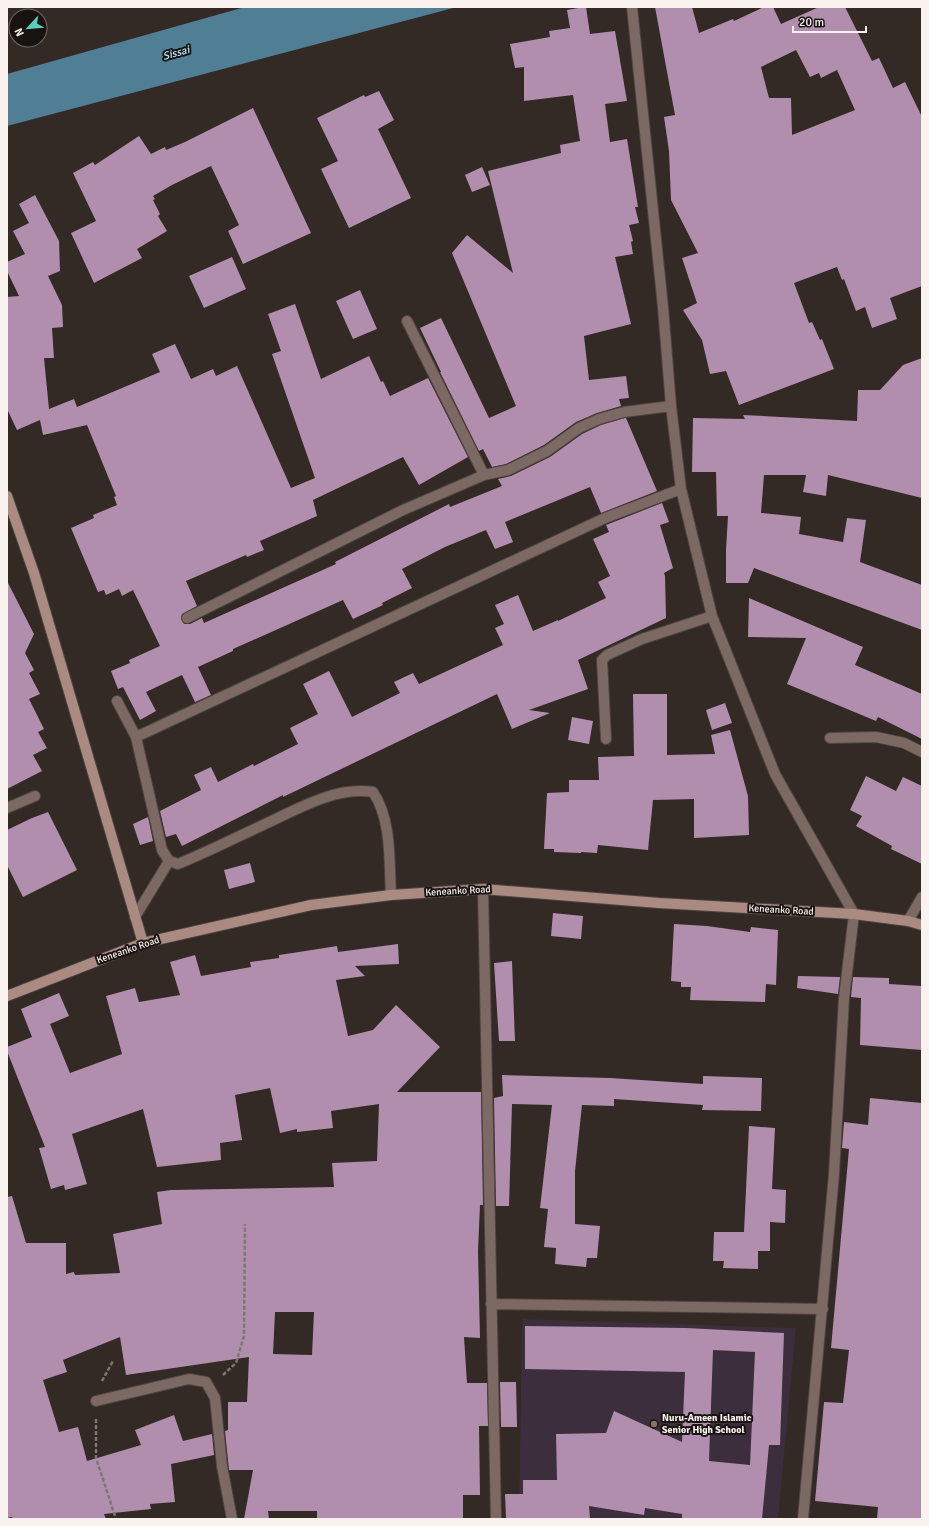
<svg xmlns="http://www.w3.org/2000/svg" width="929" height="1526" viewBox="0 0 929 1526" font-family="Signika,sans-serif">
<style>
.education{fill:#3c2e3c}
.water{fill:#507f95}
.building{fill:#b18ead;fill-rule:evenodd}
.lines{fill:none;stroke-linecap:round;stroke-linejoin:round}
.street-casing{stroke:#4f4541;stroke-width:12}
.secondary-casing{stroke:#4f4541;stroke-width:12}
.path{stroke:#7f7673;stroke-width:2.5;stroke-dasharray:4 2;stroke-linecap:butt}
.street{stroke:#7d6963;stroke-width:10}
.secondary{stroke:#ab8b81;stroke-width:10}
.education-dot{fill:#8d6e63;stroke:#181311;stroke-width:1.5}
.labels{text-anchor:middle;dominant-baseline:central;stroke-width:4;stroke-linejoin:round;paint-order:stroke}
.street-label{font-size:10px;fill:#f9f2ef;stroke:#181311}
.poi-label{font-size:10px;font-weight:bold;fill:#f9f2ef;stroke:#181311;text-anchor:start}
.water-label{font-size:11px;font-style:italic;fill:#bbe7fd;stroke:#181311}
</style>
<rect width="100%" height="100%" fill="#332925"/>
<!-- education -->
<path class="education" d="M522,1319L796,1328L778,1519H519Z"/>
<!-- water -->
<path class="water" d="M245,7H457L7,126V74Z"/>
<!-- building -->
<path class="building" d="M584,7H586L590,34L615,31L627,101L605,104L610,142L627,139L638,207H635L639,223L629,225L633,241L631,242L633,254L615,257L631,324L584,336L589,380L626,376L629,398L619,399L621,406L597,413L576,422L544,445L506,464L492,467L483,449L479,451L440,372H441L420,328L441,318L489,418L516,406L452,253L467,235L513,273L488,171L561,153L560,145L580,141L573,95L524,101V67L515,68L510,44L550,37L549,31L570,28L567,10Z
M655,7H692L699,33L733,19L734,21L764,7H773L781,24L819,7H845L872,61L879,58L893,88L905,82L922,117V286L890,298L897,319L872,328L865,307L856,311L844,279L842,280L837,267L794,283L809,323L812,322L820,340L822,339L834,369L739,405L726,371L710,374L702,340L683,310L697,303L682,258L698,253L671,200L669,151L664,117L675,115ZM796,50L810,77L819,73L821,78L837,70L855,110L792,135L791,98H769L761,67Z
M379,91L394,120L378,129L411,198L349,228L321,169L338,161L317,118L364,95L365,97Z
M253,108L311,233L243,264L228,231L239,225L211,166L172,185L153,196L155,199L153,200L160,214L158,216L167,231L137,249L142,258L94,283L71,233L96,221L73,173L93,162L95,165L139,136L151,154L165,147L166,150L185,142Z
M482,167L490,185L472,192L465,175Z
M35,195L59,241L60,271L48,276L62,305L63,327L52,328L54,358H44L49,409L74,399L77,407L160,372L152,354L175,344L191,379L213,369L216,376L237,366L291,488L315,478L272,354L281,351L268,314L295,304L321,379L369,356L381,382L383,381L390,396L428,378L468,457L419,485L403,457L313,500L317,516L260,541L264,550L247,557L246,555L186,581L197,606L182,614L181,618L184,624H190L202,618L204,623L336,564L335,562L449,504L450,507L502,486L498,479L511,476L550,457L582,434L601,425L625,418H626L657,491L601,513L590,487L505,522L513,542L495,549L486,530L445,547L402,569L412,588L382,603L383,605L353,619L343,600L233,649V651L198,667L211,695L195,702L182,675L146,692L156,711L140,720L123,687L118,689L111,671L130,663L129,660L160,646L133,590L122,596L119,589L106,595L104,590L98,592L71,528L94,518L93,515L117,505L114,497L116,496L87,425L43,435L40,420L17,430L7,409V297L19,296L7,271V262L25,254L13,231L29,223L19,204Z
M232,257L246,289L204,308L189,276Z
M360,290L377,329L353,339L336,301Z
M922,358V498L828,475L826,496L803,492L806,475H764L761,513L801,517L799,534L843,542L847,518L866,520L860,562L922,585V630L754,568L748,583H726V550L728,516H717L716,472H692L693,418L745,419L743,415L857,421L858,390H880L903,365Z
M662,503L669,522L660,525L673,568L664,573L665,576L666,618L578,660L588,689L529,710L550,713L512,729L497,694L283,797V795L182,846L176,834L166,837L160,811L201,790L194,775L211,767L218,782L253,764L254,766L298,744L290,728L318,714L303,684L329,671L352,717L400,693L394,682L413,673L419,684L503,645L495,628L504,624L495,605L518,595L533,631L558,620V621L606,598L598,582L610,576L593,539L609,532L606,525Z
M7,581L34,634L25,653L34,670L29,673L40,694L29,699L44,729L38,732L47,748L33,755L42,771L7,789Z
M749,598L863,647L855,665L922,694V739L878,717L876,721L787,684L806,638L748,637Z
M633,694H667V755L715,754L711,735L730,730L748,796L749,835L694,838V799L653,800L648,850L598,845L597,853L581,852V853L554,852V849H544L547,793L569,792V780H599L598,757L634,756Z
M725,703L732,723L712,730L706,710Z
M572,717L593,721L589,744L568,740Z
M866,776L896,791L903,777L922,786V864L891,849L892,846L856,826L862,816L850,810Z
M48,812L77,870L23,897L7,865V830L32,818Z
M148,817L153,841L140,845L133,824Z
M250,863L255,882L229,889L224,870Z
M553,913L583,916L581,939L551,936Z
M674,924L707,926L750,932L751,927L778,930L776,985L766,984L765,1002L690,1000L691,987H681V982L671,981Z
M398,944L399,964L355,966L365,976L336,980L348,1036L373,1030L396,1005L440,1047L397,1092H481L483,1205H480L478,1251L480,1338L464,1337L467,1383H487L488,1426H479L480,1495H463V1519H317V1511H268L269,1519H244L253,1470H229L225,1431L228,1430V1402H247L249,1357L126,1375L120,1337L63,1360L67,1372L43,1380L59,1432L78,1427L87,1461L141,1445L135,1430L174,1415L183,1441L212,1434L214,1455L171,1464L175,1502L150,1504L151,1509L104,1514L106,1519H13L12,1517L7,1518V1197L12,1196L26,1243H66V1274L74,1272L75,1275L120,1273L113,1234L162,1224L157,1192L171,1190L334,1187L332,1163L377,1161L379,1104L331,1111L333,1128L297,1132V1129L280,1133L270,1088L235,1095L242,1140L220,1143L221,1160L157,1167L143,1109L72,1134L87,1184L65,1190L64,1185L51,1189L39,1148L45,1147L7,1051V1047L32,1037L21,1009L59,993L69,1016L50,1024L70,1073L122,1054L106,996L135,988L139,1002L180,995L170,962L195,955L201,976L251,967L250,962L279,958V955L299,952L337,946L338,952ZM275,1312H314L312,1355L273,1354Z
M512,961L515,1041H499L494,963Z
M798,976L840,977L838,994L797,988Z
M853,977L889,978V984L922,986V1050L860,1045L861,998L851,997Z
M502,1075L610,1078L703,1084V1076L762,1078L761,1111L702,1110L703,1105L614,1099V1106L582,1105L575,1171V1224L600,1226L597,1258H587L586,1267L555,1264L556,1248L544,1247L548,1209L540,1208L552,1105L512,1104L509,1206H496L494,1098L503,1096Z
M870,1098L922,1103V1519H877L878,1507L815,1501L824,1402L843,1403L849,1350L831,1348L849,1149L842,1148L844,1122L868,1125Z
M749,1126L775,1128L772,1189L786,1190L785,1223L770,1222V1251H758V1269L723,1268L724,1261H713L714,1232H744Z
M525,1326L686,1328L784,1333L780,1445H769L762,1519H682V1514L645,1508L644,1515L589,1506L590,1519H506L505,1494H523V1480H557L556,1434L606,1433L614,1411L682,1442L685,1372L525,1369ZM713,1350L755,1352L750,1465L709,1461Z
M500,1382H516L517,1427H501Z"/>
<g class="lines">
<defs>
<path id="street" d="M632,7L663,307L671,406L681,489L712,616L775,774L854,914L844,998L834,1174L803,1519
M407,321L484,475
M187,618L403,510L484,475L508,470L547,451L579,428L599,419L624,412L671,406
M117,701L136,737L162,850L169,861L178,864C207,852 235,838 263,825C296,810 335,786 373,792C392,820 389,862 391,895
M136,737L605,518L681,489
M830,738L876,737L904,743L922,752
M606,739L602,660L607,655L642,639L712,616
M7,808L35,796
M483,889L496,1519
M135,917L169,861
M908,921L922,897
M491,1304L823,1309
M96,1401L189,1379L206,1382L215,1398L222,1466L232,1519"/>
<path id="secondary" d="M7,496L34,573L143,943
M7,996L143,943L311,905L391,895L483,889L659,903L854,914L908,921L922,925"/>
</defs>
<!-- street casing -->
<use href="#street" class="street-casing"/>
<!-- secondary casing -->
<use href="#secondary" class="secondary-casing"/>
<!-- path -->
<path class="path" d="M223,1375L236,1363L244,1336L245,1224
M102,1381L113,1361
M96,1419V1458L116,1519"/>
<!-- street -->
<use href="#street" class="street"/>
<!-- secondary -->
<use href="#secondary" class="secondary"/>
</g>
<!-- markers -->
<circle class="education-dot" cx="654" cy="1424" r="4"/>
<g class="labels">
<!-- street labels -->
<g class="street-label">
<text transform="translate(458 891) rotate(-3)">Keneanko Road</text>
<text transform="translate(781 910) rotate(3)">Keneanko Road</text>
<text transform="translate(128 950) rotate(-19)">Keneanko Road</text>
</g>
<!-- poi labels -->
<g class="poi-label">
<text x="662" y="1418">Nuru-Ameen Islamic<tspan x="662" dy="12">Senior High School</tspan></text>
</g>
<!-- water labels -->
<g class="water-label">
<text transform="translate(176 53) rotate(-15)">Sissai</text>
</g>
</g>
<!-- border -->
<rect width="929" height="1526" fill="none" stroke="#f9f2ef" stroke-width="16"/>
<!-- north arrow -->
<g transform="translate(28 28) rotate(244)"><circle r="19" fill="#181311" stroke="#726c6a"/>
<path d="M0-3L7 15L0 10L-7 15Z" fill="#5acebc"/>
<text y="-6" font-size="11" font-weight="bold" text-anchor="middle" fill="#f9f2ef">N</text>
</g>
<!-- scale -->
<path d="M793 26v6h73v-6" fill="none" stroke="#f9f2ef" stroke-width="2"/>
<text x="799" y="26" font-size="12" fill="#f9f2ef" stroke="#181311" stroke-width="3" paint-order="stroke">20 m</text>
</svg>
